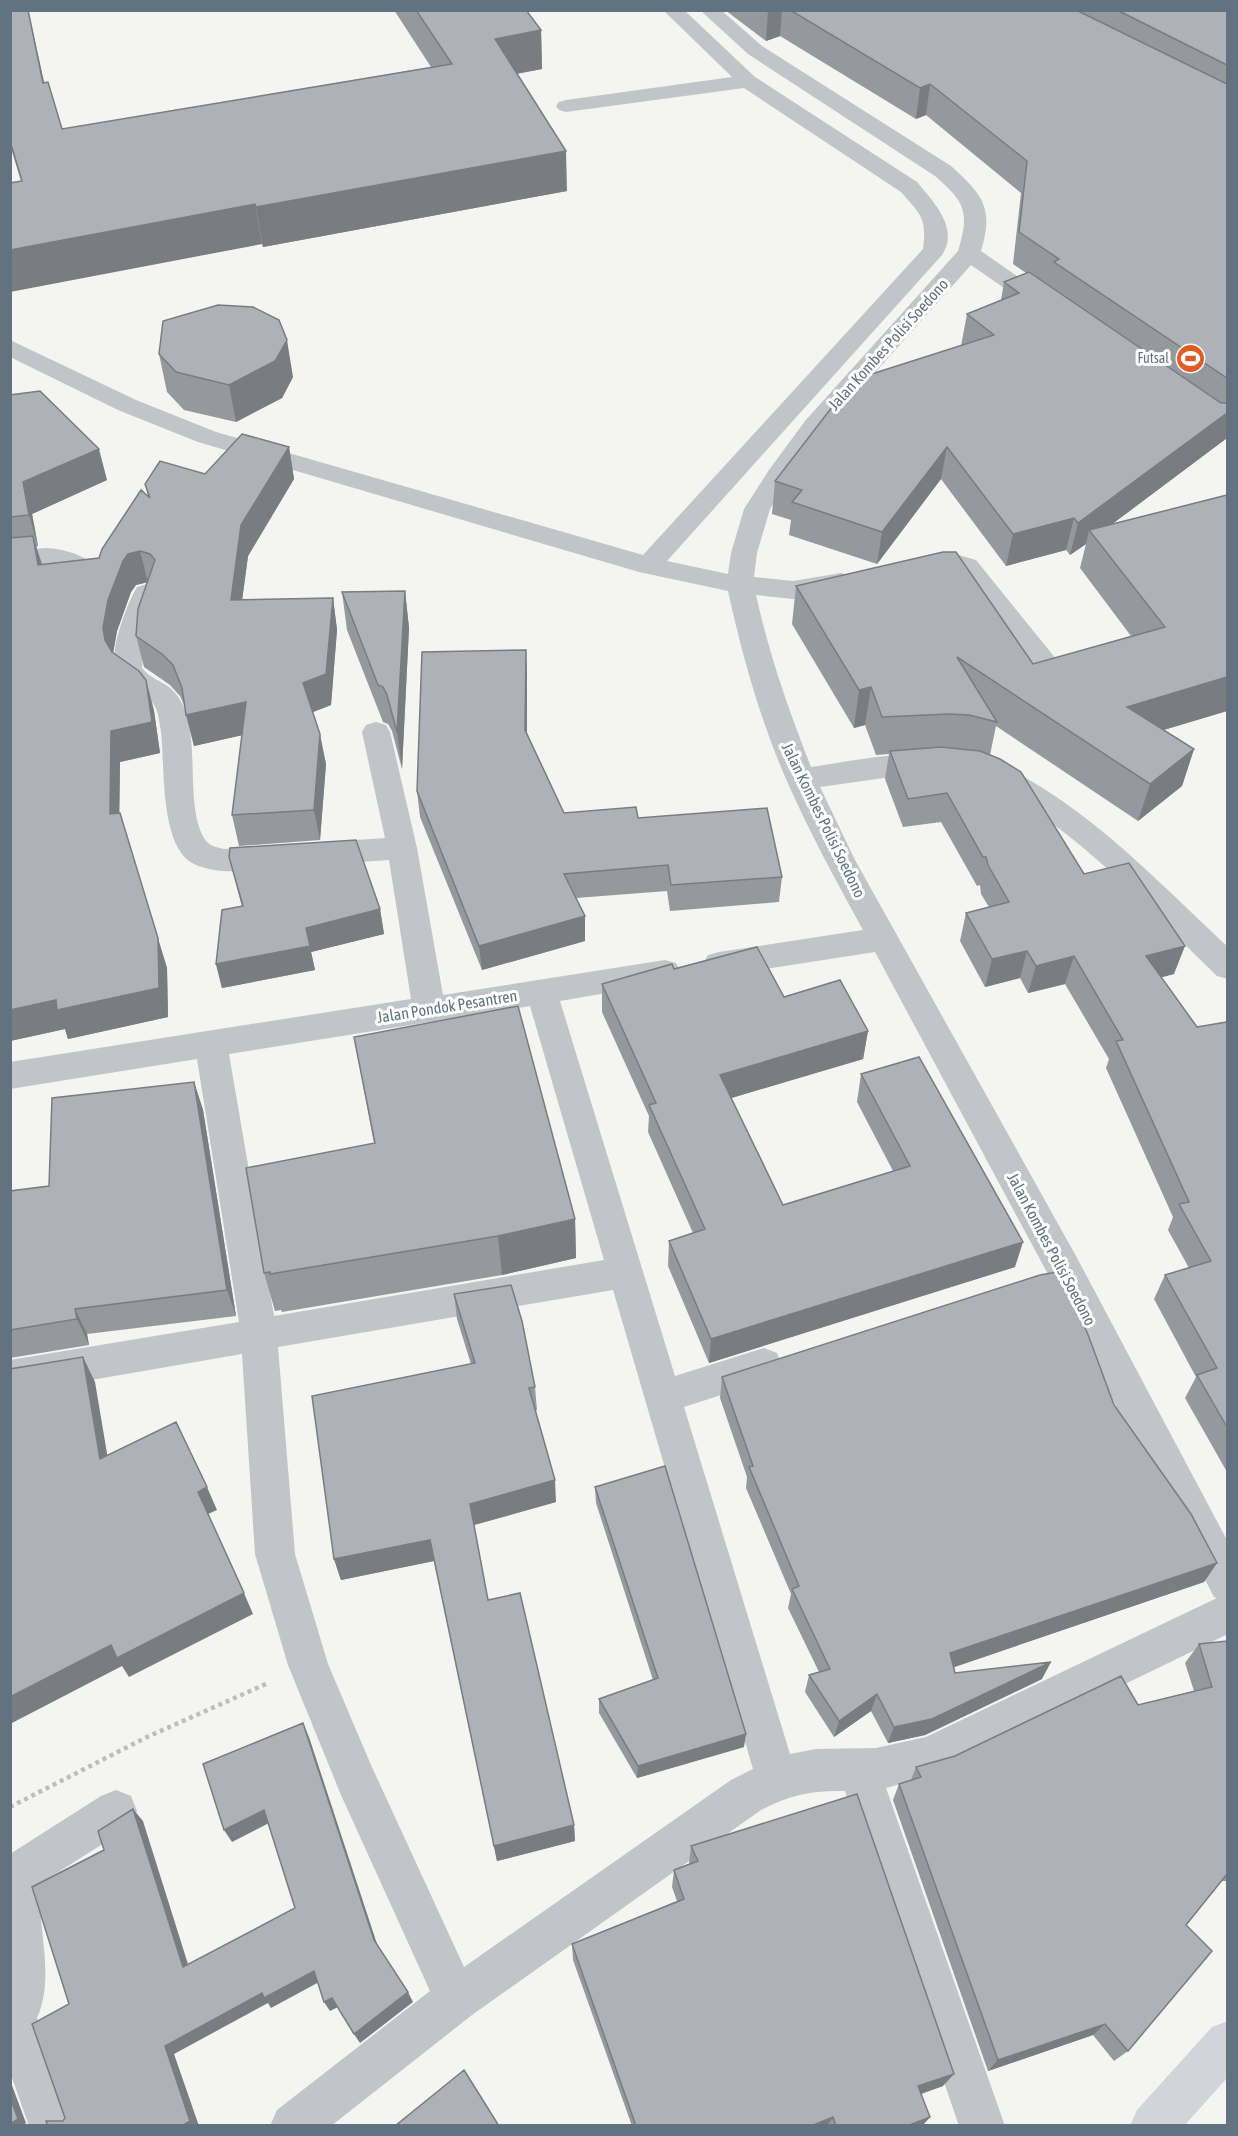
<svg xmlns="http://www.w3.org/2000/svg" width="1238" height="2136" viewBox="0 0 1238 2136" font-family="'Asap Condensed',sans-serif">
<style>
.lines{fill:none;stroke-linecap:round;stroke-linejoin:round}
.path{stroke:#bbbdbf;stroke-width:4.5;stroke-dasharray:4 4;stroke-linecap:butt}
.minor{fill:#c1c5c8;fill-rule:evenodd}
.major{fill:#d1d5da;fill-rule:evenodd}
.wall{fill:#94999e}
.shaded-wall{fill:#787d81}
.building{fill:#acb2b8;stroke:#787d81;stroke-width:1.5}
.labels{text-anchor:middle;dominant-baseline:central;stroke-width:6;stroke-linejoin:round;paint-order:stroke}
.far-poi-label{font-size:14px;fill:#637281;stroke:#fff;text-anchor:end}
.street-label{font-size:16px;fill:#637281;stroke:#fff}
</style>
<rect width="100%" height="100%" fill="#f4f4f0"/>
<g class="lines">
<!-- path -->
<path class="path" d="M10,1807L147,1737L266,1684"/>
<!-- minor -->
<path class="minor" d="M663,10H684L755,77L917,182C933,201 960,229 942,255L667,561L728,574L731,553L744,509L769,470L805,421L958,251C970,212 965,202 935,176L748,54L700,10H721L762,46L951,166C983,195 994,208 981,251L1053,301L1057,306L1053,311L1045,313L1037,311L971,265L823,431L789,479L770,509L757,553L754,577L793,581L841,573L851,576L854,582L851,588L793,599L756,595C769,654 789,711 811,767C847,762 909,748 942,758L947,765L942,772L932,775L898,776L820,787L855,860L1076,1256L1228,1542V1634L946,1771L886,1788L1005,2126H959L845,1791C813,1790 789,1795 761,1810L472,2015L331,2126H270L277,2110L430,1991L341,1795L288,1665L255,1554L242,1354L10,1394V1360L239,1322L197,1059L10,1089V1062L411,999L389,860C355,862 322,865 289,867C258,869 222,877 194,864C159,848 165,763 161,731C159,723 159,712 154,705C143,687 116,690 114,665C112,644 127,604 137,587L147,584L157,587L161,593L144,640L142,668C155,684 171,680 183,705C200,741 185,806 204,838C209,846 215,847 224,849L385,838L362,732L366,725L376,722L386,725L390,732L417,848L443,995L665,960L676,963L681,972L676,981L560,1001L675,1376L764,1348L777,1353L782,1365L777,1377L684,1407L790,1754L816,1749L876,1748L926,1737L1217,1598L1214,1597L1050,1278L875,952L719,976L708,973L703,964L708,955L719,952L863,930C836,881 809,831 786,779C760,719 742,655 728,591L639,572L198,442L118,410L10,357V340L136,400L216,432L643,555L923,249C927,218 921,215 901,192L744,88L566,112L559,110L556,106L559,102L566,100L732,77ZM530,1006L604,1260L274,1316L229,1054ZM613,1290L753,1769L731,1780L464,1967L371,1765L328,1664L295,1554L278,1347Z
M47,548C73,550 95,559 109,582L106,588C80,595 79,571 57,567C43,563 25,567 10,569V551Z
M955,554L976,560L1061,665L1065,672L1061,679L1051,682L1041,679L958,572L921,578L912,575L908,569L912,563Z
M999,766C1019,772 1038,785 1055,796C1119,839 1172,895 1228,947V979L1217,976C1160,921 1106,860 1040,815C1025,805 993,791 984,777L989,770Z
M116,1790L131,1796L137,1811L131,1826L41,1883C36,1929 56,1974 37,2018L75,2126H29L10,2072V1854L101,1796Z"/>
<!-- major -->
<path class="major" d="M1228,2021V2077L1184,2126H1130L1137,2110L1212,2027Z"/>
</g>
<!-- wall -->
<path class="wall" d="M10,10L44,83L62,129L431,67L394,10H526L541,30L542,69L517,74L567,191L263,247L262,244L21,181L10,145Z
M725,10H997L998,11L1000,10H1227V438L1112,524L1227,495V711L1164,730L1194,749L1182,786L1138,821L996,726L990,755L1084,874L1174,974L1161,977L1197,1027L1227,1022V1472L1185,1398L1196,1377L1154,1299L1165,1275L1189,1268L1168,1230L1173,1217L1106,1068L1109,1059L1065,984L1028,993L1020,978L985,987L960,941L966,913L989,907L981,894L980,885L977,886L941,822L903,827L885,779L889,754L876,755L865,725L854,728L792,624L796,586L1033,664L1131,636L1080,568L1086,544L1070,555L1066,550L1006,566L941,479L877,564L789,535L791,520L772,514L775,481L961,346L967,314L1001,300L1004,282L1026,273L1013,264L1021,193L926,115L916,119L780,36L766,41Z
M159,354L293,377L282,398L236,422L184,410L167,392Z
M10,395L107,480L32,514L38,546L36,547L42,564L99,558L148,496L145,484L205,474L289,447L294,479L248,556L242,600L333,598L337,630L331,705L313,712L326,764L320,840L239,846L232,815L242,735L194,746L185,707L180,696L170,685L144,667L136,636L148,582L136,585L131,592L117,631L113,653L146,680L154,711L160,753L120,762L119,813L167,968L168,1017L68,1039L65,1029L10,1041Z
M405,591L409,628L402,769L392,731L388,724L383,722L347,630L342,592Z
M526,650L527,676V733L564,813L638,818L782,877L779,902L670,911L667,891L576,898L585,916V941L482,970L420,817L417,791Z
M229,857L380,909L384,934L311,952L315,970L222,988L216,964L242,907Z
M674,969L784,997L868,1031L863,1059L731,1098L783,1205L893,1171L857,1102L861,1074L1015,1267L709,1363L668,1266L669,1241L693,1233L648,1132L649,1116L602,1012V984Z
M354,1037L575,1219L576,1258L502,1275L282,1312L281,1310L275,1311L264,1273L374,1143Z
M194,1082L203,1110L236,1316L87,1334L89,1345L10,1358V1191L49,1186Z
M454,1294L535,1387L537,1410L535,1411L556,1502L474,1525L488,1600L574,1825L575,1841L497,1861L434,1561L341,1580L334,1559L471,1364L457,1319Z
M722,1377L1114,1405L1217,1563L1204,1582L953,1667L955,1673L1042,1679L925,1735L888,1743L871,1711L834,1737L805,1692L809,1675L819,1672L788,1608L791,1594L746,1488L747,1477L720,1398Z
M595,1487L744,1747L637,1778L599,1713V1699L653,1680L596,1503Z
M1227,1641V1881H1222L1186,1925L1128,2051L1114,2061L1093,2035L988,2071L893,1800L899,1784L911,1780L916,1767L1138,1705L1194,1691L1185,1663L1199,1644Z
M691,1846L943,2086L921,2094L930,2117L922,2126H632L573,1960L572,1944L677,1901L672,1887L674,1870L689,1864Z"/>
<!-- shaded-wall -->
<path class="shaded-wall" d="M28,10L53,122L43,83Z
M768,10H782L780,36L766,41Z
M541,30L542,69L497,77L495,39Z
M930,84L926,115L916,119L920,88Z
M566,151L567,191L263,247L256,207Z
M255,204L262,244L10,292V250Z
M287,340L293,377L282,398L236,422L229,385Z
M1227,413V438L1095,537L1089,530L1086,544L1070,555L1078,523Z
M289,447L294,479L248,556L238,631L231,600L241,525Z
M947,447L941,479L877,564L882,532Z
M99,449L107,480L32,514L38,546L29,515L23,482Z
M1074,518L1066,550L1006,566L1013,534Z
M33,536L43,568L38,565Z
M140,551L148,582L136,585L131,592L117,631L112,659L105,640L103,628L108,600L123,561L128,554Z
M405,591L409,628L402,769L397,732Z
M333,598L337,630L331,705L308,714L303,683Z
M526,650L527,676V756L525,730Z
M1227,677V711L1116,744L1127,707Z
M146,680L154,711L160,753L120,762L119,844L110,814L111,731Z
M871,687L865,725L854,728L859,690Z
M246,702L252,733L194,746L186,715Z
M320,734L326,764L320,840L314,810Z
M1194,749L1182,786L1138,821L1150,784Z
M120,813L167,968L168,1017L68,1039L65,1029L10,1041V1010Z
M380,909L384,934L311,952L315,970L222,988L216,964L306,928Z
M585,916V941L482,970L479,946Z
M1185,946L1174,974L1137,984L1146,956Z
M1027,951L1020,978L985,987L992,959Z
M1074,956L1065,984L1028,993L1036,966Z
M868,1031L863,1059L718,1102L720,1075Z
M194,1082L203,1110L236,1316L227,1290Z
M575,1219L576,1258L502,1275L498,1236Z
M1023,1242L1015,1267L709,1363L711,1339Z
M75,1309L87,1334L89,1345L77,1319Z
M83,1357L95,1382L112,1483L100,1459Z
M555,1480L556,1502L474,1525L470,1504Z
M207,1487L217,1510L208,1514L198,1492Z
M430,1540L434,1561L341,1580L334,1559Z
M1217,1563L1204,1582L943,1671L950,1653Z
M244,1593L253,1614L129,1677L122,1666L10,1724V1697L111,1645Z
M1051,1662L1042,1679L925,1735L888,1743L894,1727Z
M877,1694L871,1711L834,1737L839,1721Z
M303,1723L309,1737L379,1950L374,1940Z
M746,1734L744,1747L637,1778L638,1766Z
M133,1809L143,1821L192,1977L183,1967Z
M264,1810L271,1822L232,1842L224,1830Z
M574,1825L575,1841L497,1861L494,1846Z
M314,1971L321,1981L271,2008L268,2003L174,2054L199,2126H182L165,2046L262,1993Z
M408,1992L413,2002L360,2043L354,2034Z
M332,1998L338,2007L330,2011L324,2002Z
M1105,2024L1093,2035L988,2071L998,2060Z
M954,2074L943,2086L909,2098L918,2086Z
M10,2080L26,2123L22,2126H10Z
M833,2117L827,2126H811Z
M930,2117L922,2126H907Z"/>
<!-- building -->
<path class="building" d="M10,10H28L43,83L48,82L62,129L452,64L416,10H526L541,30L495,39L566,151L256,207L255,204L10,250V183L22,181L10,141Z
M790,10H997L998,11L1000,10H1076L1227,84V378L1054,262L1059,259L1019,232L1027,161L930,84L920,88Z
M1117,10H1227V65Z
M1029,272L1221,403H1227V413L1078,523L1074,518L1013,534L947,447L882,532L792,502L802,490L775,481L853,380L994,335L967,314L1019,293L1004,282Z
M218,305L253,307L279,320L287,340L275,361L229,385L176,372L159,354L163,321Z
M40,391L99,449L23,482L29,515L10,517V395Z
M242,434L289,447L241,525L231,600L333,598L326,674L303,683L320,734L314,810L232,815L246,702L186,715L182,688L173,665L162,654L136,636L138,609L155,560L150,554L140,551L128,554L123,561L108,600L103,628L105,640L112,652L139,671L146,680L152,722L111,731L110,814L120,813L158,938L159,988L57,1010L56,1000L10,1010V538L33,536L38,565L99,558L102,549L141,490L150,498L145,484L160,461L205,474Z
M1227,495V677L1127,707L1194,749L1150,784L957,657L997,722L969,715L950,714L882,717L871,687L859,690L796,586L943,552H956L1033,664L1165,627L1089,530Z
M405,591L397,732L387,695L383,687L378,685L342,592Z
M526,650L525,730L564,813L636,807L638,818L767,808L782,877L671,885L668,865L564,874L585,916L479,946L417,791L422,652Z
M941,747L980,751L1000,759L1021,772L1084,874L1129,863L1185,946L1146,956L1197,1027L1227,1022V1427L1197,1375L1217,1368L1165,1275L1211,1261L1179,1204L1189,1202L1116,1041L1123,1040L1074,956L1036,966L1027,951L992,959L966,913L1009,902L988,865L986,857H983L947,793L908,799L890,751Z
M356,840L380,909L306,928L310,946L216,964L222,910L243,906L229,857L230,848Z
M757,947L784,997L840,980L868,1031L720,1075L783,1205L910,1166L861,1074L919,1057L1023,1242L711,1339L669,1241L705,1229L649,1105L656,1103L602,984L672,964L674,969Z
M518,1006L575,1219L498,1236L270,1274V1272L264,1273L246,1168L375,1143L354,1037Z
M194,1082L227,1290L75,1309L77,1319L10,1330V1191L49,1186L52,1098Z
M1057,1272L1087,1332L1114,1405L1191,1514L1217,1563L950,1653L955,1673L1051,1662L932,1719L894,1727L877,1694L839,1721L809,1675L830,1669L792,1589L799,1586L749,1467L753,1466L722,1377L1040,1275Z
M511,1285L522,1321L535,1387L529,1388L555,1480L470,1504L488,1600L520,1593L574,1825L494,1846L430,1540L334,1559L312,1396L475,1363L454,1294Z
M83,1357L100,1459L176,1422L207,1487L198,1492L244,1593L117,1658L111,1645L10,1697V1369Z
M665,1466L746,1734L638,1766L599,1699L658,1678L595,1487Z
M1227,1641V1874L1186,1925L1212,1951L1128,2051L1105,2024L998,2060L899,1784L921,1777L916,1767L955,1756L1121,1676L1138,1705L1212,1687L1199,1644Z
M303,1723L374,1940L408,1992L354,2034L332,1998L324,2002L314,1971L264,1998L262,1993L165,2046L190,2121L182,2126H48L46,2121H63L65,2118L32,2024L69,2004L32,1887L104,1850L98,1831L133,1809L183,1967L295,1908L264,1810L224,1830L203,1764Z
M857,1794L954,2074L918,2086L930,2117L907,2126H836L833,2117L811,2126H636L572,1944L684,1899L674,1870L698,1861L691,1846Z
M464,2070L499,2126H395Z
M10,2097L18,2119L10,2124Z"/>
<!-- icons -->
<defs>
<symbol id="stadium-disc" viewBox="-11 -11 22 22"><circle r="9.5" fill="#e15c23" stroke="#fff"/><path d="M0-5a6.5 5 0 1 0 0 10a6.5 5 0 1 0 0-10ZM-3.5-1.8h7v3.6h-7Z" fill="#fff"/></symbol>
</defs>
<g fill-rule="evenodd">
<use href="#stadium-disc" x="1174" y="342" width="33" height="33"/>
</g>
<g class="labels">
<!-- far-poi labels -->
<g class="far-poi-label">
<text x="1169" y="358">Futsal</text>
</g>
<!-- street labels -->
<g class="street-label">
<text transform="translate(888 344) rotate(-48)">Jalan Kombes Polisi Soedono</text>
<text transform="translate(824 820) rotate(64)">Jalan Kombes Polisi Soedono</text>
<text transform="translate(447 1006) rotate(-9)">Jalan Pondok Pesantren</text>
<text transform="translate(1052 1249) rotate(62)">Jalan Kombes Polisi Soedono</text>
</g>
</g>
<!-- border -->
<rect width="1238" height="2136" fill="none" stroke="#637281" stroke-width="24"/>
</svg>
